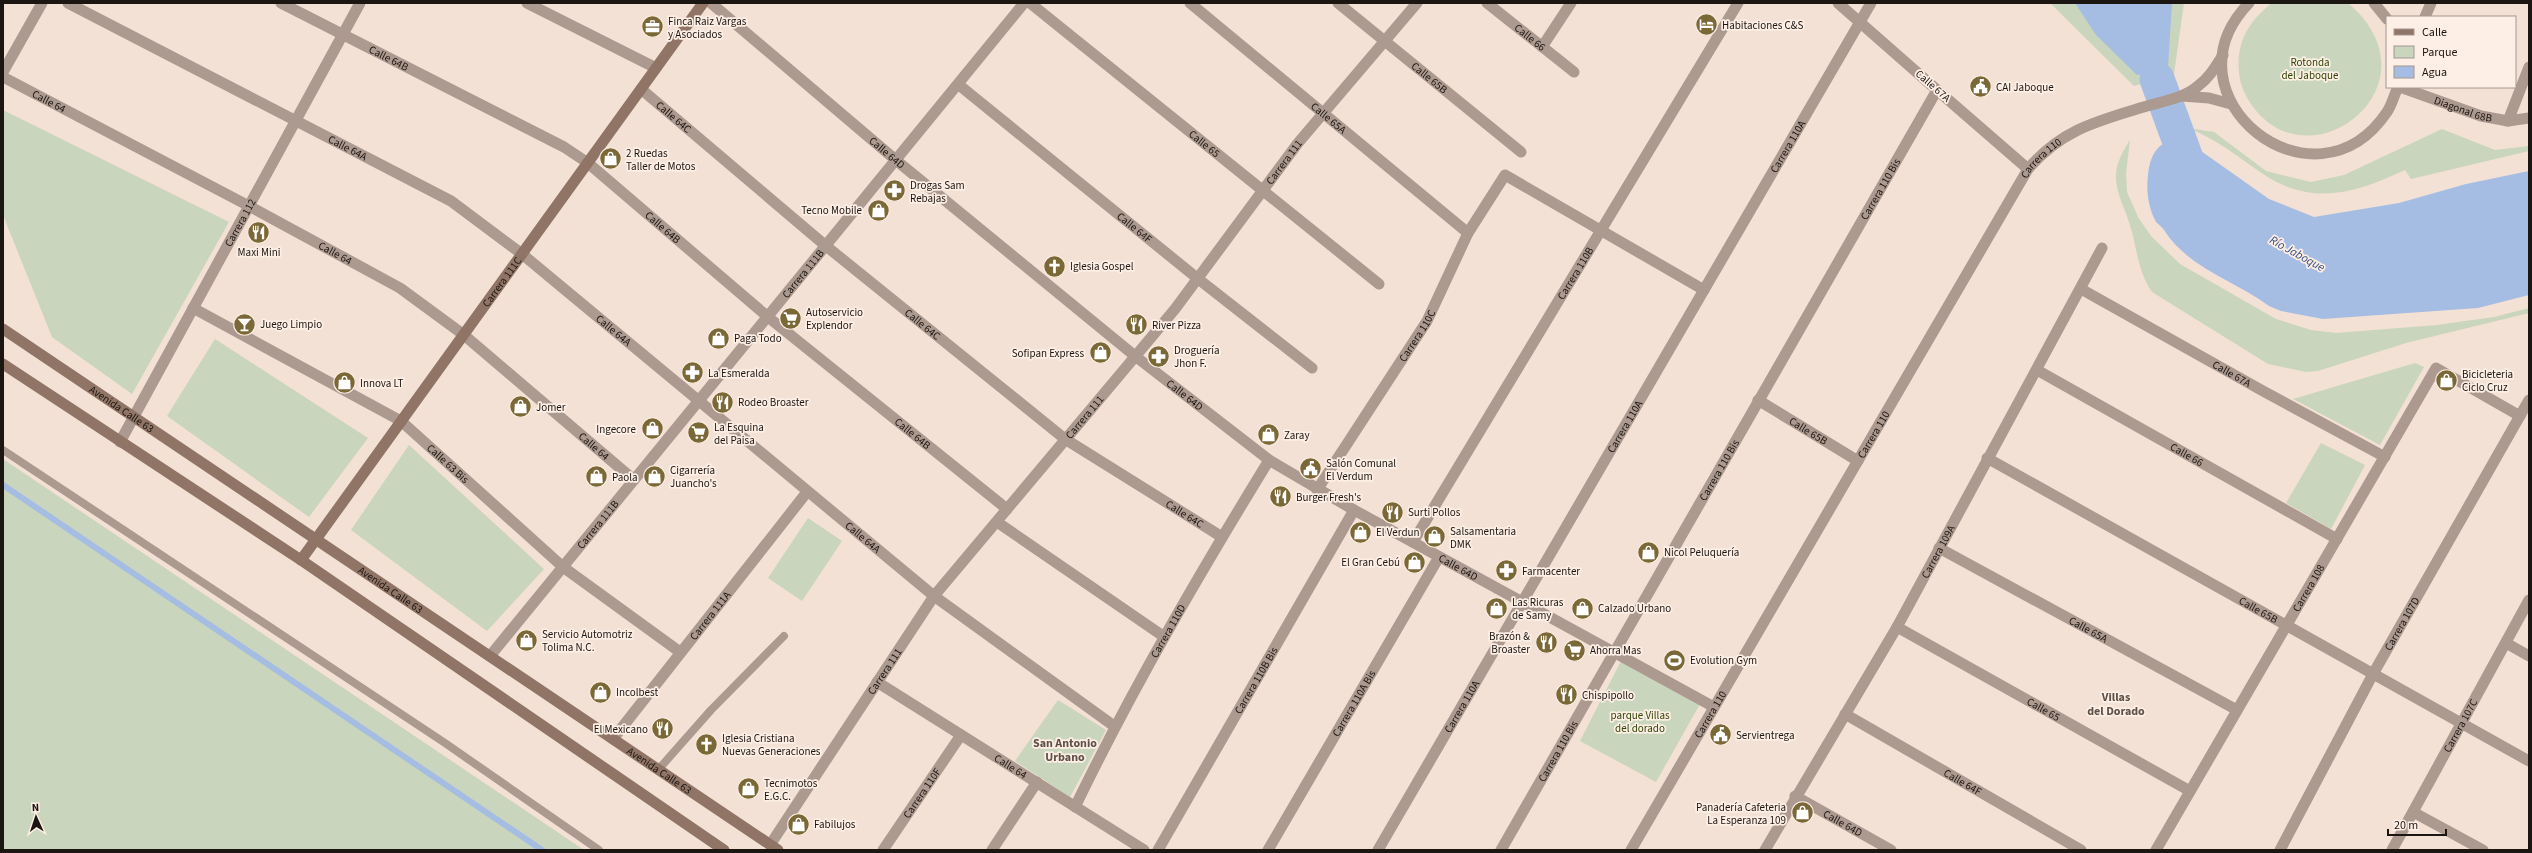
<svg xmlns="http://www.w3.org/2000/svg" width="2532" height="853" viewBox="0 0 2532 853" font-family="'Source Sans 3',sans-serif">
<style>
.green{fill:#c9d5bc}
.water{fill:#a6bde3}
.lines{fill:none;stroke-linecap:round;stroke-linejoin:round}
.stream{stroke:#a6bde3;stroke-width:6}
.river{stroke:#a6bde3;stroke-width:35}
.service{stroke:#ac998f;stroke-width:8}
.minor{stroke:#ac998f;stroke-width:11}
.tertiary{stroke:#ac998f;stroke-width:11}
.secondary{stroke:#907566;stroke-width:11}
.labels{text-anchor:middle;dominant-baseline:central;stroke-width:3.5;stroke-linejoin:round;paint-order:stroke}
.poi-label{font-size:11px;fill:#1c1612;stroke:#fdefe5;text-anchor:start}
.street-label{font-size:11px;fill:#1c1612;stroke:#fdefe5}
.park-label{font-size:11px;fill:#2e4404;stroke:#fdefe5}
.water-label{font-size:12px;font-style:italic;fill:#334f81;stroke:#fdefe5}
.neighbourhood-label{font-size:12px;font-weight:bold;fill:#5f5147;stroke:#fdefe5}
</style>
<rect width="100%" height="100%" fill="#f3e1d5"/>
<!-- green -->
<path class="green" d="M2050,3H2184L2174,74L2134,86Z
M2272,3H2348C2440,81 2319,181 2258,113C2248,101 2240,88 2239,72C2236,42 2249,21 2272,3Z
M3,110L229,222L132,394L52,337L3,215Z
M2188,128L2214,132L2266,171L2311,182L2344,175L2442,129L2495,150L2529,146V151L2411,179L2405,170C2356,193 2313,207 2263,174C2238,157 2217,139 2188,128Z
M2130,140L2126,173L2127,192L2138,217L2151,236L2180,264L2276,319L2311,330L2336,333L2437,325L2494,317L2529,308V313L2406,343L2318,371L2306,372L2268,364L2152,292C2137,270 2137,246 2129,222C2124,206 2115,191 2116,174C2117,161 2123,151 2130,140Z
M215,339L368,438L309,517L167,416Z
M2415,363L2424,367L2380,445L2293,399Z
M2321,443L2365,465L2331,529L2286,503Z
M409,445L544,569L487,631L351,530Z
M3,459L584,850H3Z
M808,518L842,541L802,601L768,578Z
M1621,661L1700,704L1656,782L1580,741Z
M1058,700L1106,730L1070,797L1015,761Z"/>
<!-- water -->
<path class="water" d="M2075,3H2172L2168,67L2137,75L2096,35Z
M2174,138L2184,139L2269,199L2314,217L2399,203L2466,184L2529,171V295L2478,308L2323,319L2281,311L2269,306C2234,280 2189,269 2164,230C2162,227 2159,225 2156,222C2148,207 2146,191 2148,175C2150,156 2156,145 2174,138Z"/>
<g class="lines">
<!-- stream -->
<path class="stream" d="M3,485L542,850"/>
<!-- river -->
<path class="river" d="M2157,79L2195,183"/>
<!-- service -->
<path class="service" d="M3,450L445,743L599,850
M658,770L711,710L784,636"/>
<!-- minor -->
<g class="minor">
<path id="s1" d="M68,3L451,201L522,254L934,596L1114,726"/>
<path id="s2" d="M281,3L564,147L588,163L768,317L1007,509"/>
<path d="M527,3L656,68"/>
<path id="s3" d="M1030,3L1379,284"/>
<path id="s4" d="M1190,3L1468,233"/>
<path id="s5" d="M1338,3L1521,152"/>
<path id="s6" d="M1487,3L1574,72"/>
<path d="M1838,3L1937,90"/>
<path d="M2425,17L2431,3"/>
<path d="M1542,47L1571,3"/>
<path d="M3,72L42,3"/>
<path id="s7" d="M3,77L249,206L400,288L464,335L634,480"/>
<path id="s8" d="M959,85L1197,278L1312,368"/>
<path id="s9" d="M2400,87L2481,116L2508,121L2529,118"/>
<path id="s10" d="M641,89L826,246L1065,439L1222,537"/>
<path d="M2508,121L2529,67"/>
<path id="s11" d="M2081,289L2263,391L2385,457"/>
<path id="s12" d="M193,308L401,421L563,567L680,652"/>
<path id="s13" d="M2037,370L2337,539"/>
<path id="s14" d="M1758,400L1858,461"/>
<path id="s15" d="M1987,458L2529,761"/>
<path id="s16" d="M1317,490L1427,321L1468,233L1505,175L1704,290"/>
<path d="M997,522L1163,636"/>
<path id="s17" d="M1413,542L1738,3"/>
<path id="s18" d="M1939,548L2237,710"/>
<path id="s19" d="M1897,627L2190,791"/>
<path d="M2506,643L2529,656"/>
<path id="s20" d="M877,682L1144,850"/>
<path id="s21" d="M1845,714L2081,850"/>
<path id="s22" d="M613,739L807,492"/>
<path id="s23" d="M1795,796L1891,850"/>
<path id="s24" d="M1075,807C1133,687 1200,573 1269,460"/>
<path d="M2413,812L2483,850"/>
<path id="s25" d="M770,845L934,596L1175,309L1298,143L1417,3"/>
<path id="s26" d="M883,850L961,735"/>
<path d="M992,850L1037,782"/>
<path id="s27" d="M1158,850L1354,510"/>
<path id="s28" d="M1268,850L1439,557"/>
<path id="s29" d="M1378,850L1871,3"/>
<path id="s30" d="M1765,850L1897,627L2102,248"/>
<path id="s31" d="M2156,850L2436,368L2520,416"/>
<path id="s32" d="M2280,850L2373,674L2529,400"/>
<path id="s33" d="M2392,850L2529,600"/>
</g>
<!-- tertiary -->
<g class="tertiary">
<path id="s34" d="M711,3L897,161L1135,356L1269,460L1354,510L1714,707"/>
<path d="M2249,3C2159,96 2314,220 2387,112C2392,105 2394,95 2398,87"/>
<path d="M2374,3L2387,19"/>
<path d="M2182,96L2209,98L2231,104"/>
<path id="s35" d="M120,442L360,3"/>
<path id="s36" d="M490,656L1024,3"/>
<path id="s37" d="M1501,850L1937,90L2028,169"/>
<path id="s38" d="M1631,850L2028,169C2062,129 2098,121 2147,106C2165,101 2184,98 2198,86C2209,78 2216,66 2223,55"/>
</g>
<!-- secondary -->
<g class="secondary">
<path id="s39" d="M3,329L778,850"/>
<path d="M3,364L301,560L724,850"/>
<path id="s40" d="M301,560L703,3"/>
</g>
</g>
<!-- icons -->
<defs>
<symbol id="hotel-disc" viewBox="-11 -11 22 22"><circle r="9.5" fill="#7a6836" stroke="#fdefe5"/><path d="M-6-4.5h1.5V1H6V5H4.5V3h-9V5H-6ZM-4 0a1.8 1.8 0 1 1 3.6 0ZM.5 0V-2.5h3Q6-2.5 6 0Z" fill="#fff"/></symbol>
<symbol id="office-disc" viewBox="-11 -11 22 22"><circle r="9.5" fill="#7a6836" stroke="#fdefe5"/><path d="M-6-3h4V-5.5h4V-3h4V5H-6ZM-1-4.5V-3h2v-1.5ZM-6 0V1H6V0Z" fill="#fff"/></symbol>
<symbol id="civic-disc" viewBox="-11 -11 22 22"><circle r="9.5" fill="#7a6836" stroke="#fdefe5"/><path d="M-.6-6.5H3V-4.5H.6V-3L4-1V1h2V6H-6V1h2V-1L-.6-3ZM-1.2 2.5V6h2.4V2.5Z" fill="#fff"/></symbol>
<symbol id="shop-disc" viewBox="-11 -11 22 22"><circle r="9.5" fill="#7a6836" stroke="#fdefe5"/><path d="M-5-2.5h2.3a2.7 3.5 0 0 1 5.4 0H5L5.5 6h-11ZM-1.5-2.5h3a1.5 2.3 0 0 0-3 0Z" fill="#fff"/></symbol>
<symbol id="pharmacy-disc" viewBox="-11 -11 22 22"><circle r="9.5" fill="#7a6836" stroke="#fdefe5"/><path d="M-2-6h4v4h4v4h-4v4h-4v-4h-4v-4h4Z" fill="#fff"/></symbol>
<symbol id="restaurant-disc" viewBox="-11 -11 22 22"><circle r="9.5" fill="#7a6836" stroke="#fdefe5"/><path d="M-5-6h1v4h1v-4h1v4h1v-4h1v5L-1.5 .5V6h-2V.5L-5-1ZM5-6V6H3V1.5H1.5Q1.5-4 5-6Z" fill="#fff"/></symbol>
<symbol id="church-disc" viewBox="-11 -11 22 22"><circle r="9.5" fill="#7a6836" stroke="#fdefe5"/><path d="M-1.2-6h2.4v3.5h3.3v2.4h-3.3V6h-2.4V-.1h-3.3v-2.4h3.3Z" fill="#fff"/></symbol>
<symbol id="supermarket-disc" viewBox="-11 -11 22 22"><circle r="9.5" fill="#7a6836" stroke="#fdefe5"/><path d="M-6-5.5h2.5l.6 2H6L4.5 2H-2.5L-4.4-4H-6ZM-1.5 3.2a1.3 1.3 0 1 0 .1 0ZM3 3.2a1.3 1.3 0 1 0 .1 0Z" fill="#fff"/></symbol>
<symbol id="bar-disc" viewBox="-11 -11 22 22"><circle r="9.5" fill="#7a6836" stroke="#fdefe5"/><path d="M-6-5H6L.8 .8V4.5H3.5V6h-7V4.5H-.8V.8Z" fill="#fff"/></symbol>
<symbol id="stadium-disc" viewBox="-11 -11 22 22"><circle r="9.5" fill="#7a6836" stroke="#fdefe5"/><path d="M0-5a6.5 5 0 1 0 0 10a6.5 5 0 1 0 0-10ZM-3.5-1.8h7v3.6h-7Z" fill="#fff"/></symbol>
</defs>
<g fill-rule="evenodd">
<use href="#hotel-disc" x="1694" y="12" width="25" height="25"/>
<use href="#office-disc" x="640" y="14" width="25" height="25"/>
<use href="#civic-disc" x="1968" y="74" width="25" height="25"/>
<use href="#shop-disc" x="598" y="146" width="25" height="25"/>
<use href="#pharmacy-disc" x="882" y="178" width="25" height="25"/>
<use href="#shop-disc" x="866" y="198" width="25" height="25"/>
<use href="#restaurant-disc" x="246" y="220" width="25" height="25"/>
<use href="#church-disc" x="1042" y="254" width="25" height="25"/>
<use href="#supermarket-disc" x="778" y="306" width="25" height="25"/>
<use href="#bar-disc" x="232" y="312" width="25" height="25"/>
<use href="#restaurant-disc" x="1124" y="312" width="25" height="25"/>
<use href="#shop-disc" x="706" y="326" width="25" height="25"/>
<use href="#shop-disc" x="1088" y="340" width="25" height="25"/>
<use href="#pharmacy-disc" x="1146" y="344" width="25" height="25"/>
<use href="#pharmacy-disc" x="680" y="360" width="25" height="25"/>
<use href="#shop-disc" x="2434" y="368" width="25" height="25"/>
<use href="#shop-disc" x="332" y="370" width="25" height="25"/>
<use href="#restaurant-disc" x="710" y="390" width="25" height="25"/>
<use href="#shop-disc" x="508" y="394" width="25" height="25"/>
<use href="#shop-disc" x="640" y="416" width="25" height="25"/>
<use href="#supermarket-disc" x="686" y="420" width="25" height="25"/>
<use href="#shop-disc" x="1256" y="422" width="25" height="25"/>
<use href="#civic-disc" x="1298" y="456" width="25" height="25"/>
<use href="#shop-disc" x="642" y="464" width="25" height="25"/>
<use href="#shop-disc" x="584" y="464" width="25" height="25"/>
<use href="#restaurant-disc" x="1268" y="484" width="25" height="25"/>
<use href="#restaurant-disc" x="1380" y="500" width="25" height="25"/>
<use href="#shop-disc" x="1348" y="520" width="25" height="25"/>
<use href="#shop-disc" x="1422" y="524" width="25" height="25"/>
<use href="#shop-disc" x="1636" y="540" width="25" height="25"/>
<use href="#shop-disc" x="1402" y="550" width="25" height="25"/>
<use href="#pharmacy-disc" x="1494" y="558" width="25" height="25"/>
<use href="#shop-disc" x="1484" y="596" width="25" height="25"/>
<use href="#shop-disc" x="1570" y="596" width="25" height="25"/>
<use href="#shop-disc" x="514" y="628" width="25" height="25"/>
<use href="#restaurant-disc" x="1534" y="630" width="25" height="25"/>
<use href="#supermarket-disc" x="1562" y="638" width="25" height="25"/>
<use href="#stadium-disc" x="1662" y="648" width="25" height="25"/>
<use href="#shop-disc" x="588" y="680" width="25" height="25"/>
<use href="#restaurant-disc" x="1554" y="682" width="25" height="25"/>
<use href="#restaurant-disc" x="650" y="716" width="25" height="25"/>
<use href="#civic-disc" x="1708" y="722" width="25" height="25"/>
<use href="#church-disc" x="694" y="732" width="25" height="25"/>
<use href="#shop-disc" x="736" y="776" width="25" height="25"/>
<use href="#shop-disc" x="1790" y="800" width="25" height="25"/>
<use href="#shop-disc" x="786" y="812" width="25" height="25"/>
</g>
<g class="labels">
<!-- poi labels -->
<g class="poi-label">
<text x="668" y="21">Finca Raiz Vargas<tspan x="668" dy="13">y Asociados</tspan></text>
<text x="1722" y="25">Habitaciones C&amp;S</text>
<text x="1996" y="87">CAI Jaboque</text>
<text x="626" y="153">2 Ruedas<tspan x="626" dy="13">Taller de Motos</tspan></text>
<text x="910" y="185">Drogas Sam<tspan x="910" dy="13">Rebajas</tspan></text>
<text x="862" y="210" text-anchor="end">Tecno Mobile</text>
<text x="259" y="252" text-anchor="middle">Maxi Mini</text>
<text x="1070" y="266">Iglesia Gospel</text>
<text x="806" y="312">Autoservicio<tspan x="806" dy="13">Explendor</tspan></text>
<text x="260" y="324">Juego Limpio</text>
<text x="1152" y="325">River Pizza</text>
<text x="734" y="338">Paga Todo</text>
<text x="1174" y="350">Droguería<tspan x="1174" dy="13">Jhon F.</tspan></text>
<text x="1084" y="353" text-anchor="end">Sofipan Express</text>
<text x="708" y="373">La Esmeralda</text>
<text x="2462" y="374">Bicicleteria<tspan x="2462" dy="13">Ciclo Cruz</tspan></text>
<text x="360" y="383">Innova LT</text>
<text x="738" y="402">Rodeo Broaster</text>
<text x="536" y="407">Jomer</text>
<text x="714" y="427">La Esquina<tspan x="714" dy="13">del Paisa</tspan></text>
<text x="636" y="429" text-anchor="end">Ingecore</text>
<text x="1284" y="435">Zaray</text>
<text x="1326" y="463">Salón Comunal<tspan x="1326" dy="13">El Verdum</tspan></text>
<text x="670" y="470">Cigarrería<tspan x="670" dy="13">Juancho's</tspan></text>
<text x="612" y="477">Paola</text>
<text x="1296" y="497">Burger Fresh's</text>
<text x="1408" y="512">Surti Pollos</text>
<text x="1450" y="531">Salsamentaria<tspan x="1450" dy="13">DMK</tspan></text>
<text x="1376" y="532">El Verdun</text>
<text x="1664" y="552">Nicol Peluquería</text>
<text x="1400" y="562" text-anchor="end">El Gran Cebú</text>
<text x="1522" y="571">Farmacenter</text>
<text x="1512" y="602">Las Ricuras<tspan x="1512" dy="13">de Samy</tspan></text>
<text x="1598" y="608">Calzado Urbano</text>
<text x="542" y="634">Servicio Automotriz<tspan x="542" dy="13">Tolima N.C.</tspan></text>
<text x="1530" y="636" text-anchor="end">Brazón &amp;<tspan x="1530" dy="13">Broaster</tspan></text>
<text x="1590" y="650">Ahorra Mas</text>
<text x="1690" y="660">Evolution Gym</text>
<text x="616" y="692">Incolbest</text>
<text x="1582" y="695">Chispipollo</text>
<text x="648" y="729" text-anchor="end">El Mexicano</text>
<text x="1736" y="735">Servientrega</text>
<text x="722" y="738">Iglesia Cristiana<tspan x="722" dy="13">Nuevas Generaciones</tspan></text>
<text x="764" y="783">Tecnimotos<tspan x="764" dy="13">E.G.C.</tspan></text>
<text x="1786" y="807" text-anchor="end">Panadería Cafeteria<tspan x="1786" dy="13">La Esperanza 109</tspan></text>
<text x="814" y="824">Fabilujos</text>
</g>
<!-- street labels -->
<g class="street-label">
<text stroke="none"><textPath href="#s6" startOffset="55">Calle 66</textPath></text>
<text stroke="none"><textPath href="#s2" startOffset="121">Calle 64B</textPath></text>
<text stroke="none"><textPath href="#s5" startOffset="118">Calle 65B</textPath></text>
<text transform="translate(1933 86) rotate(41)">Calle 67A</text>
<text stroke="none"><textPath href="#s7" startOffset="52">Calle 64</textPath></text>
<text stroke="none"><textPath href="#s9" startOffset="67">Diagonal 68B</textPath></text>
<text stroke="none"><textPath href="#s10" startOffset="43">Calle 64C</textPath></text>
<text stroke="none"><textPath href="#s4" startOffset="180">Calle 65A</textPath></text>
<text stroke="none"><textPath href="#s3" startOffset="224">Calle 65</textPath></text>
<text stroke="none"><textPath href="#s1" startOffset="315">Calle 64A</textPath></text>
<text stroke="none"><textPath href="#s29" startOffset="814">Carrera 110A</textPath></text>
<text stroke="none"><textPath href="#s34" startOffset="231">Calle 64D</textPath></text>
<text stroke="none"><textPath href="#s38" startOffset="805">Carrera 110</textPath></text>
<text stroke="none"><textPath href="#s25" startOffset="856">Carrera 111</textPath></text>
<text stroke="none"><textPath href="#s37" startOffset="762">Carrera 110 Bis</textPath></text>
<text stroke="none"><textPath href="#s35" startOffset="250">Carrera 112</textPath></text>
<text stroke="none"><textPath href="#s2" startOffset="445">Calle 64B</textPath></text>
<text stroke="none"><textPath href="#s8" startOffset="226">Calle 64F</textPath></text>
<text stroke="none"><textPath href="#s7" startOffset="376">Calle 64</textPath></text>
<text stroke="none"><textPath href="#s17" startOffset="314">Carrera 110B</textPath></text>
<text stroke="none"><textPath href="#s36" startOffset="494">Carrera 111B</textPath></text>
<text stroke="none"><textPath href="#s40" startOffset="343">Carrera 111C</textPath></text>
<text stroke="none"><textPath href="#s10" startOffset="367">Calle 64C</textPath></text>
<text stroke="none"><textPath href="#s1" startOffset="639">Calle 64A</textPath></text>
<text stroke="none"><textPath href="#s16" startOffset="184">Carrera 110C</textPath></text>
<text stroke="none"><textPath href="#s11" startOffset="173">Calle 67A</textPath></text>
<text stroke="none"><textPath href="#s34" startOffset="615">Calle 64D</textPath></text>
<text stroke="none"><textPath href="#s39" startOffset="143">Avenida Calle 63</textPath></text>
<text stroke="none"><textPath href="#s25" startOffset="532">Carrera 111</textPath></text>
<text stroke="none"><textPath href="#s29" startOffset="490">Carrera 110A</textPath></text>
<text stroke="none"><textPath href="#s14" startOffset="59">Calle 65B</textPath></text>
<text stroke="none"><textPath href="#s2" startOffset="769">Calle 64B</textPath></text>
<text stroke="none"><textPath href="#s38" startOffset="481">Carrera 110</textPath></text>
<text stroke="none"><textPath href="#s7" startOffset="700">Calle 64</textPath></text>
<text stroke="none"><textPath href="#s13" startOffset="172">Calle 66</textPath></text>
<text stroke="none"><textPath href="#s12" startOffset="300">Calle 63 Bis</textPath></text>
<text stroke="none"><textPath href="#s37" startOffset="438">Carrera 110 Bis</textPath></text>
<text stroke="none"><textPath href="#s10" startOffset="691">Calle 64C</textPath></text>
<text stroke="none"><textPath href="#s36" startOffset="170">Carrera 111B</textPath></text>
<text stroke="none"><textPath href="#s1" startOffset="963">Calle 64A</textPath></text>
<text stroke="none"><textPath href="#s30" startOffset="345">Carrera 109A</textPath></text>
<text stroke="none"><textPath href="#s34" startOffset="939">Calle 64D</textPath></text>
<text stroke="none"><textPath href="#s39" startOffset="467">Avenida Calle 63</textPath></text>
<text stroke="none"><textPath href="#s31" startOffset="303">Carrera 108</textPath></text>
<text stroke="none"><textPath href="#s15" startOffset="311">Calle 65B</textPath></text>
<text stroke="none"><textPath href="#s22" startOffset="157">Carrera 111A</textPath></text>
<text stroke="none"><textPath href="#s32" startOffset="257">Carrera 107D</textPath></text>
<text stroke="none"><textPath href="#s18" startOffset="170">Calle 65A</textPath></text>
<text stroke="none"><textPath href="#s24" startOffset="199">Carrera 110D</textPath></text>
<text stroke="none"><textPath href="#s25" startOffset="208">Carrera 111</textPath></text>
<text stroke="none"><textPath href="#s27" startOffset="196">Carrera 110B Bis</textPath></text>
<text stroke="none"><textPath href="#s28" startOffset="170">Carrera 110A Bis</textPath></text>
<text stroke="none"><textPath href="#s29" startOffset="166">Carrera 110A</textPath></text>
<text stroke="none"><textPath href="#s19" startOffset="168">Calle 65</textPath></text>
<text stroke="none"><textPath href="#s38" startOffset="157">Carrera 110</textPath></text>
<text stroke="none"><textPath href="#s33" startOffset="142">Carrera 107C</textPath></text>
<text stroke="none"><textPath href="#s37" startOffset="114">Carrera 110 Bis</textPath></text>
<text stroke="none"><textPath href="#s20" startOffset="158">Calle 64</textPath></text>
<text stroke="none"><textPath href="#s39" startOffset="791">Avenida Calle 63</textPath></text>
<text stroke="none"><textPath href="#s21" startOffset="136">Calle 64F</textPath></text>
<text stroke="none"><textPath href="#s26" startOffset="69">Carrera 110F</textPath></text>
<text stroke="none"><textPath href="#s23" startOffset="55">Calle 64D</textPath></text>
</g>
<!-- park labels -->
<g class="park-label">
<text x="2310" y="62">Rotonda<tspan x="2310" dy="13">del Jaboque</tspan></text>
<text x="1640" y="715">parque Villas<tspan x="1640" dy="13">del dorado</tspan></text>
</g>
<!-- water labels -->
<g class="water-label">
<text transform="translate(2297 254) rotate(29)">Río Jaboque</text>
</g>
<!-- neighbourhood labels -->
<g class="neighbourhood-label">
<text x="2116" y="697">Villas<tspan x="2116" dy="14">del Dorado</tspan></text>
<text x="1065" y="743">San Antonio<tspan x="1065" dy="14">Urbano</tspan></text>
</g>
</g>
<!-- border -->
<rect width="2532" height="853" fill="none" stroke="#1c1612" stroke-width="8"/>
<!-- legend -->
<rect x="2386" y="16" width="130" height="72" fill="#fdefe5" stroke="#a39891"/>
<rect x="2394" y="29" width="20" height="6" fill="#907566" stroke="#a39891"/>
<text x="2422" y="36" font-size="12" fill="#1c1612">Calle</text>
<rect x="2394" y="46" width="20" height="12" fill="#c9d5bc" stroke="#a39891"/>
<text x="2422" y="56" font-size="12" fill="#1c1612">Parque</text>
<rect x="2394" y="66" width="20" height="12" fill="#a6bde3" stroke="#a39891"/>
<text x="2422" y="76" font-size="12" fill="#1c1612">Agua</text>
<!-- north arrow -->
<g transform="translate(36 817) rotate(357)" stroke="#fdefe5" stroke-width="3" paint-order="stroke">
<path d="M0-3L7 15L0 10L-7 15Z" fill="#1c1612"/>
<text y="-6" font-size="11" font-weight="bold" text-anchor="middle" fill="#1c1612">N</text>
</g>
<!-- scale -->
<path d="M2388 829v6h58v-6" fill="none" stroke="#1c1612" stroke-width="2"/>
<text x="2394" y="829" font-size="12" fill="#1c1612" stroke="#fdefe5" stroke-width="3" paint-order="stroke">20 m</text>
</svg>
